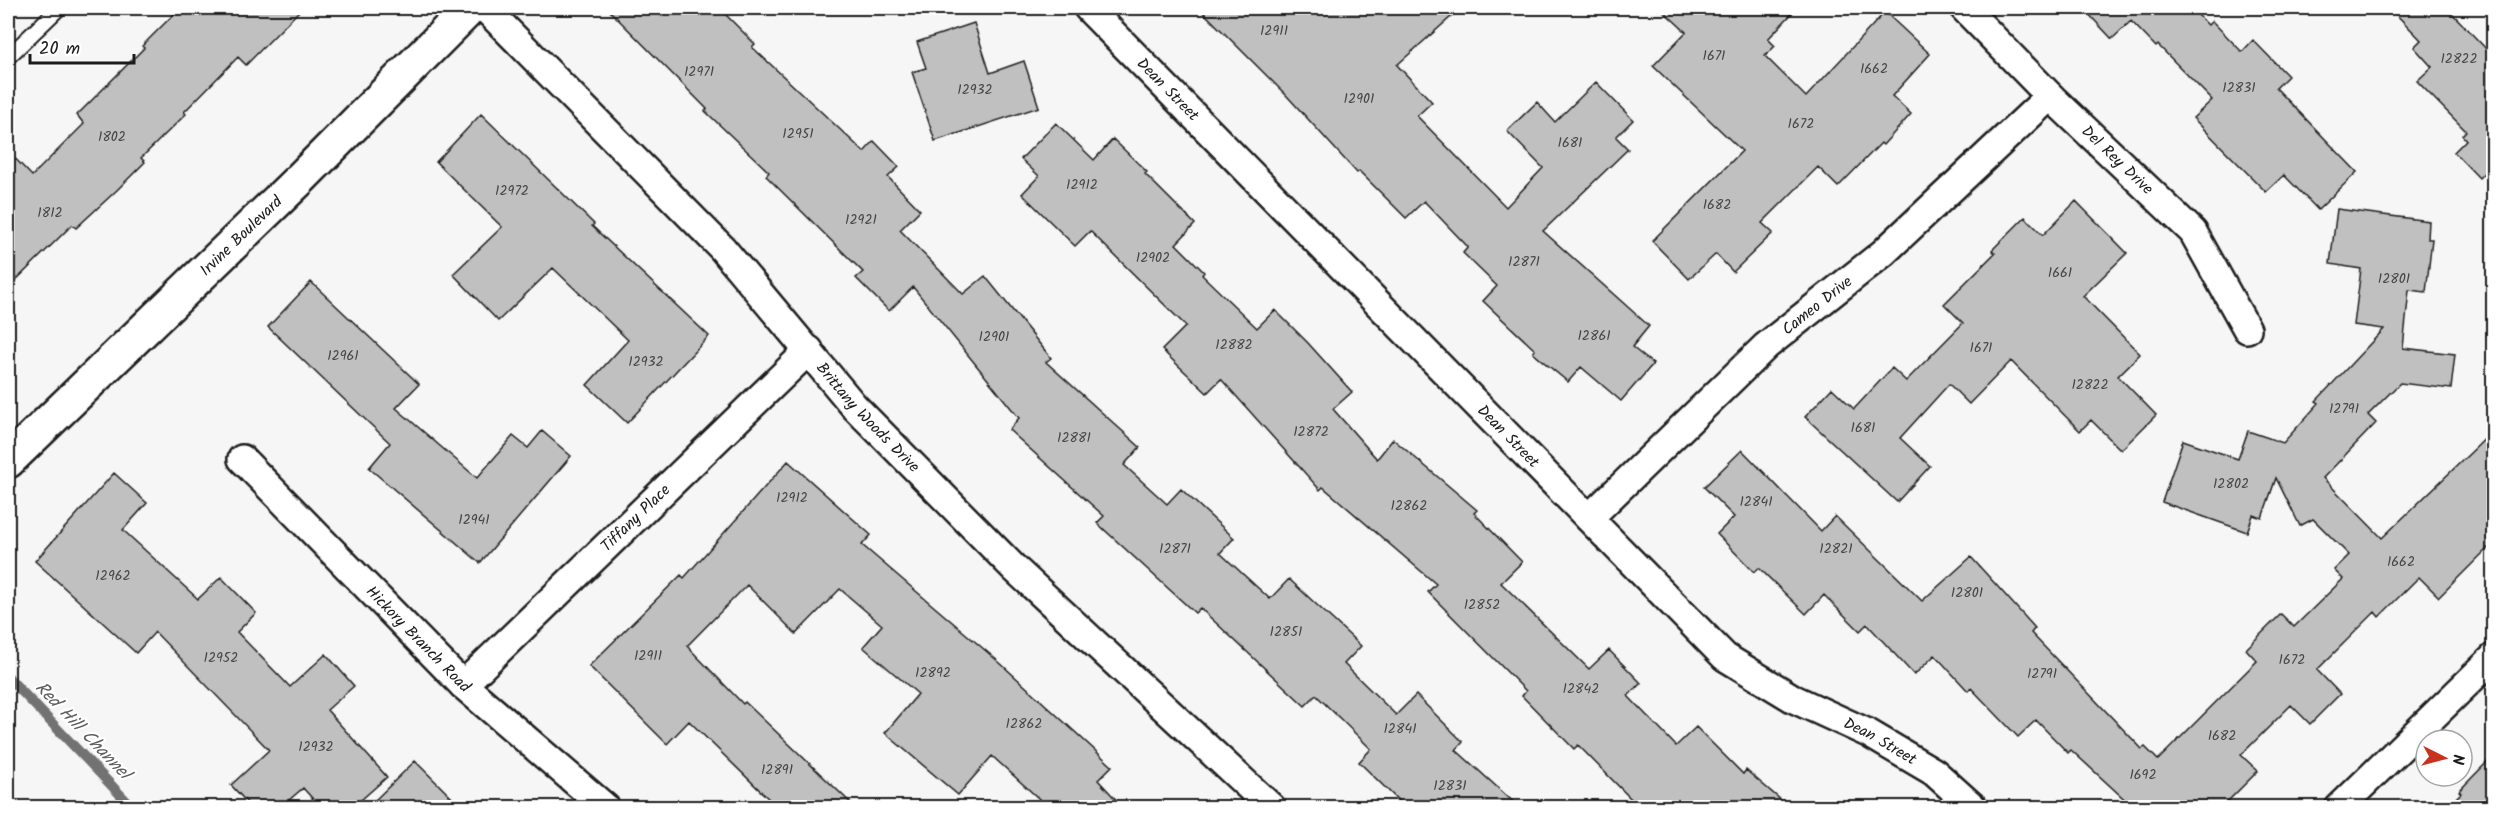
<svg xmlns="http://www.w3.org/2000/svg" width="2501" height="815" viewBox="0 0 2501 815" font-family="Kalam,sans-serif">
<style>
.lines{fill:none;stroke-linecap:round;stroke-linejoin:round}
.stream{stroke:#727272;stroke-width:10}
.building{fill:#c0c0c0;stroke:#1c1c1c;stroke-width:1.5}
.service-casing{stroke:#1c1c1c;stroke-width:18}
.minor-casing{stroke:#1c1c1c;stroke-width:32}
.primary-casing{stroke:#1c1c1c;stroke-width:38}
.service{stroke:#fff;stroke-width:14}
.minor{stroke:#fff;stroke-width:27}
.primary{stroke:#fff;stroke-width:33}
.labels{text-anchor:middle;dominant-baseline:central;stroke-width:4.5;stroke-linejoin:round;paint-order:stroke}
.number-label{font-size:14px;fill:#454545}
.street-label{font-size:16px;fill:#1c1c1c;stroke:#fff}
.water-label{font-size:18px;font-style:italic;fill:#5d5d5d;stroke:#fff}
</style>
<rect width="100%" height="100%" fill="#f6f6f6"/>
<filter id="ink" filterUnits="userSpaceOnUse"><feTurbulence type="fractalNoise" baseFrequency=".0167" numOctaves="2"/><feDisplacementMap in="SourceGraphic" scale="12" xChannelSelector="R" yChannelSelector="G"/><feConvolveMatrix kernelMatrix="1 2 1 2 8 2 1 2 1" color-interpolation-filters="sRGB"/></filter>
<g filter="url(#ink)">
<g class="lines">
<!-- stream -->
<path class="stream" d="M8,677L133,808"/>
</g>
<!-- building -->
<path class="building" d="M180,8H302L246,65L238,57L184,112L186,114L141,158L145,162L117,190L76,228L72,225L8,288V151L32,176L84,124L77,115L144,48L142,46Z
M607,8H719L755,44L752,47L864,152L874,141L899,167L888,177L920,210L900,230L963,294L985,276L1051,358L1046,362L1140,447L1124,465L1167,504L1181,489L1234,538L1220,553L1270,599L1289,579L1361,646L1344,664L1396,715L1416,695L1463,742L1456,750L1519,807H1405L1359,762L1371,749L1316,695L1305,706L1200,608L1195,613L1097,523L1104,516L1009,430L1019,418L913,287L889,311L856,278L863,272L766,176L769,172L705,111L707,109Z
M1199,8H1461L1397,65L1432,102L1417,116L1506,207L1543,168L1507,131L1537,102L1555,122L1596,82L1633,120L1616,137L1628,149L1543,231L1649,326L1632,347L1653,364L1621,401L1581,367L1568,382L1533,353L1535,350L1483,301L1497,286L1463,253L1468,247L1424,201L1406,218L1359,171L1357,173L1287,96Z
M1660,8H1797L1768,39L1775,46L1765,56L1806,97L1885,12L1930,54L1892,96L1911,114L1883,145L1881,143L1838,187L1818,167L1762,223L1773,233L1733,272L1716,254L1689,279L1652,241L1742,151L1653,66L1686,32Z
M2083,8H2191L2208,25L2212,21L2242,52L2253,40L2288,76L2276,88L2357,172L2318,210L2284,175L2266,192L2193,118L2212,100L2158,45L2156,47L2131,21L2112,39Z
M2390,8H2447L2493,56V168L2491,166L2479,178L2454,152L2466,140L2462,135L2466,131L2417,81L2432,67L2414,47L2421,40Z
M974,23L990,73L1024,61L1039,107L935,141L912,72L926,68L917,42Z
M481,114L594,224L592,226L709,336L627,423L587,385L628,340L553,268L498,321L453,274L502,227L436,162Z
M1056,123L1094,160L1113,139L1147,172L1145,174L1195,224L1176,244L1204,272L1202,275L1257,328L1275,310L1308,343L1352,392L1333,409L1377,459L1393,439L1477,510L1474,513L1522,562L1501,583L1589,669L1609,650L1641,683L1628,696L1676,746L1696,727L1743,774L1746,770L1789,807H1639L1578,745L1574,749L1522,696L1526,691L1428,592L1436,584L1323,487L1320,490L1221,379L1207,393L1162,350L1186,326L1090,231L1075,246L1022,194L1039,176L1021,159Z
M2076,201L2127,253L2083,296L2140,354L2118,376L2156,415L2121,450L2091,420L2080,431L2011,361L1969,404L1949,384L1900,438L1930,466L1897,502L1805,417L1832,388L1854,409L1892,368L1906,381L1963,323L1944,304L1995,253L1992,250L2025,217L2043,235Z
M2337,209L2429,221L2428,239H2432L2426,292L2409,290L2403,348L2455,354L2451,389L2400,383L2368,415L2376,423L2323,478L2382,538L2493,431V543L2439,597L2419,577L2379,617L2375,612L2317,670L2340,694L2310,724L2291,705L2241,755L2258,771L2222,807H2133L2071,750L2068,753L2036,720L2018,737L1971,688L1968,691L1935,655L1914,675L1867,624L1860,631L1824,595L1806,614L1759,568L1754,572L1717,534L1734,517L1704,487L1742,450L1821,531L1835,516L1922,601L1971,557L2035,628L2031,633L2142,749L2145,747L2158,760L2257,661L2246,649L2281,614L2294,627L2343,579L2334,570L2349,555L2313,519L2300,526L2276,478L2262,518L2253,515L2247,532L2162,502L2183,440L2238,459L2248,431L2283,443L2319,403L2316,401L2384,329L2354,325L2361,269L2330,264Z
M311,282L419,384L396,408L477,478L513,436L528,448L542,431L571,456L480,563L369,468L390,443L268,327Z
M788,461L871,535L862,545L999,662L1112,766L1098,780L1123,807H1048L992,756L958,795L885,733L918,694L863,647L882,625L840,589L796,634L747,585L687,646L743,704L745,702L855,807H777L689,721L667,744L589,666L681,575L684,578Z
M114,473L147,503L123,530L198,599L221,577L256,613L237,632L290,687L326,654L354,686L327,710L387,777L353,807H320L303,788L281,807H251L231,785L269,750L155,632L136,653L35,561Z
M2493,756V807H2447L2461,793L2459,791Z
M415,761L461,807H368Z"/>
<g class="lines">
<defs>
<path id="service" d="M8,57L59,8"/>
<g id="minor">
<path id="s1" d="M485,8L722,248L854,406L1014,568L1272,808"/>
<path id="s2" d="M1088,8L1725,657L1794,699L1868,733L1934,772L1974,808"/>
<path id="s3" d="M1964,8L2050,96L2193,232L2247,329"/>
<path id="s4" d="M242,459L463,685L606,808"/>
<path id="s5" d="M1589,518L1766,346L1883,253L2050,96"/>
<path id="s6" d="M463,685L809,350"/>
<path d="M2339,808L2494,657"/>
</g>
<g id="primary">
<path id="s7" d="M8,461L300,179L470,8"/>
</g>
</defs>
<!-- service casing -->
<use href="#service" class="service-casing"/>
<!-- minor casing -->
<use href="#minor" class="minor-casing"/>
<!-- primary casing -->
<use href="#primary" class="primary-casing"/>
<!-- service -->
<use href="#service" class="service"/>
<!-- minor -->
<use href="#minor" class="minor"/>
<!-- primary -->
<use href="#primary" class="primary"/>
</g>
</g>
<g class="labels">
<!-- number labels -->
<g class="number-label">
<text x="1274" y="31">12911</text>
<text x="1714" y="56">1671</text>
<text x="2459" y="59">12822</text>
<text x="1874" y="69">1662</text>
<text x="699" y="72">12971</text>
<text x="2239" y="88">12831</text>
<text x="975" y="90">12932</text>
<text x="1359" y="99">12901</text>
<text x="1801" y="124">1672</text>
<text x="798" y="134">12951</text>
<text x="112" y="137">1802</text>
<text x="1570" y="143">1681</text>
<text x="1082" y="185">12912</text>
<text x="512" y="191">12972</text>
<text x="1717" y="205">1682</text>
<text x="50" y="213">1812</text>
<text x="861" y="220">12921</text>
<text x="1153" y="258">12902</text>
<text x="1524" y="262">12871</text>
<text x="2060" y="273">1661</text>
<text x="2394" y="279">12801</text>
<text x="1594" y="336">12861</text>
<text x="994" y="337">12901</text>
<text x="1234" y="345">12882</text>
<text x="1981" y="348">1671</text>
<text x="343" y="356">12961</text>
<text x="646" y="362">12932</text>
<text x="2090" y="385">12822</text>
<text x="2344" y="409">12791</text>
<text x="1863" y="428">1681</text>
<text x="1311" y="432">12872</text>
<text x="1074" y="438">12881</text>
<text x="2231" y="484">12802</text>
<text x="792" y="498">12912</text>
<text x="1756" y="502">12841</text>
<text x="1409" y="506">12862</text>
<text x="474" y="520">12941</text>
<text x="1175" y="549">12871</text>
<text x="1836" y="549">12821</text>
<text x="2401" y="562">1662</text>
<text x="113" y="576">12962</text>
<text x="1967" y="593">12801</text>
<text x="1482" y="605">12852</text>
<text x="1286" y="632">12851</text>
<text x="648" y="656">12911</text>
<text x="221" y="658">12952</text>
<text x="2292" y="660">1672</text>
<text x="933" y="673">12892</text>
<text x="2042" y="674">12791</text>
<text x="1581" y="689">12842</text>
<text x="1024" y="724">12862</text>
<text x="1400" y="729">12841</text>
<text x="2222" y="736">1682</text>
<text x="316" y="747">12932</text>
<text x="777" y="770">12891</text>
<text x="2143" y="775">1692</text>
<text x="1450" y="786">12831</text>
</g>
<!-- street labels -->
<g class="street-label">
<text stroke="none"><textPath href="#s2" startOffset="114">Dean Street</textPath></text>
<text stroke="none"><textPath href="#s3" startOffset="216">Del Rey Drive</textPath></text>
<text stroke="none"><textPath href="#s7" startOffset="324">Irvine Boulevard</textPath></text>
<text stroke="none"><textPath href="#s5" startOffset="312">Cameo Drive</textPath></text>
<text stroke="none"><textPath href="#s1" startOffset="561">Brittany Woods Drive</textPath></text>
<text stroke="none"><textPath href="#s2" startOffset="600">Dean Street</textPath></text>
<text stroke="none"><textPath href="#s6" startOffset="240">Tiffany Place</textPath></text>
<text stroke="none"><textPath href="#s4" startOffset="252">Hickory Branch Road</textPath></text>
<text stroke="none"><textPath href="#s2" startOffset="1086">Dean Street</textPath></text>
</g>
<!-- water labels -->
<g class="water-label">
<text transform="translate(82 731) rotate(46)">Red Hill Channel</text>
</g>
</g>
<!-- margin -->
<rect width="2501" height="815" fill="none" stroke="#fff" stroke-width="30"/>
<rect x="15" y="15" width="2471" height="785" fill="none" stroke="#1c1c1c" stroke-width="2" filter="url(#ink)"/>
<!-- north arrow -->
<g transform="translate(2444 758) rotate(96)"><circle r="28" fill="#ffffff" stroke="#a4a4a4" stroke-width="1.5"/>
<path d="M0-4.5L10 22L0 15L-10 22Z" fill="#c8321e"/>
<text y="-9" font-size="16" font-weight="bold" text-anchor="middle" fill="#1c1c1c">N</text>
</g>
<!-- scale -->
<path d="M30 54v9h104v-9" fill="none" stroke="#1c1c1c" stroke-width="3"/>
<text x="39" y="54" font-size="18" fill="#1c1c1c" stroke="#ffffff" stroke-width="4.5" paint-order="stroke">20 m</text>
</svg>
